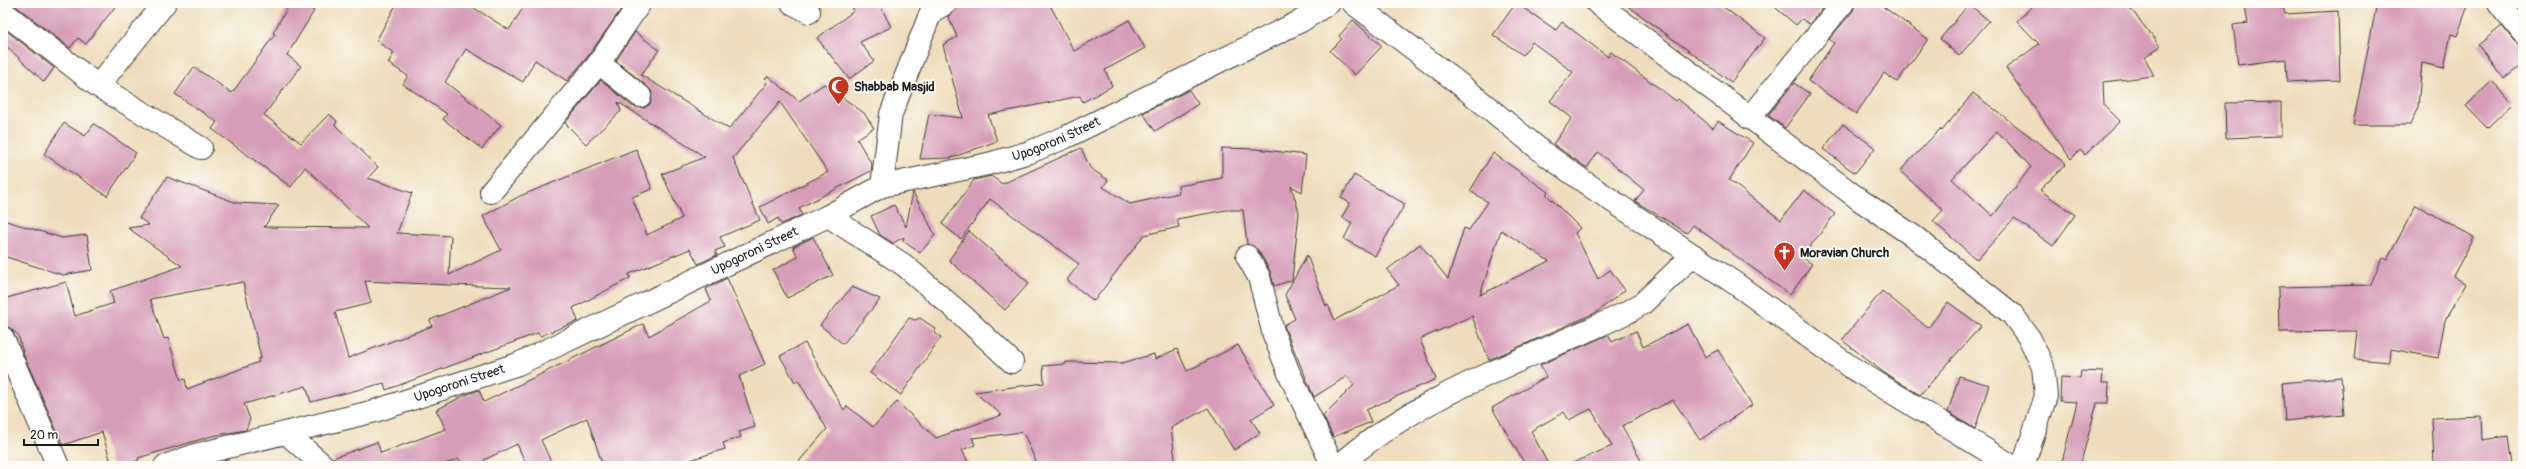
<svg xmlns="http://www.w3.org/2000/svg" width="2526" height="469" viewBox="0 0 2526 469" font-family="Pangolin,sans-serif">
<style>
.building{fill:#d69db8;fill-rule:evenodd}
.lines{fill:none;stroke-linecap:round;stroke-linejoin:round}
.minor-casing{stroke:#3c3934;stroke-width:24}
.minor{stroke:#fff;stroke-width:22}
.labels{text-anchor:middle;dominant-baseline:central;stroke-width:4;stroke-linejoin:round;paint-order:stroke}
.poi-label{font-size:13px;font-weight:bold;fill:#1c1c1c;stroke:#fdfcf7;text-anchor:start}
.street-label{font-size:13px;fill:#1c1c1c;stroke:#fdfcf7}
</style>
<rect width="100%" height="100%" fill="#fdfcf7"/>
<filter id="ink" filterUnits="userSpaceOnUse"><feTurbulence type="fractalNoise" baseFrequency=".025" numOctaves="2"/><feDisplacementMap in="SourceGraphic" scale="8" xChannelSelector="R" yChannelSelector="G"/><feConvolveMatrix kernelMatrix="1 2 1 2 8 2 1 2 1" color-interpolation-filters="sRGB"/></filter>
<filter id="wash" filterUnits="userSpaceOnUse"><feTurbulence type="fractalNoise" baseFrequency=".012" numOctaves="4" result="noise"/><feDisplacementMap in="SourceGraphic" scale="16" xChannelSelector="R" yChannelSelector="G"/><feGaussianBlur stdDeviation="0.9" result="paint"/><feColorMatrix in="noise" values="0 0 0 0 0 0 0 0 0 0 0 0 0 0 0 0 0 1.4 0 .05"/><feComposite in="paint" operator="in"/></filter>
<g filter="url(#wash)">
<rect width="100%" height="100%" fill="#eeddbc"/>
<g id="blocks">
<!-- building -->
<path class="building" d="M12,3H118L86,44L78,38L70,48Z
M290,3H299L314,11L287,55L301,66L264,115L301,143L329,114L337,121L335,125L378,167L368,178L412,193L397,233L451,236L449,275L501,250L483,216L520,196L636,149L652,189L632,197L647,235L682,218L662,174L705,157L618,102L621,111L586,144L565,123L601,80L632,106L644,108L650,104L652,92L648,87L616,61L635,32L659,50L641,75L729,129L767,83L764,80L768,76L799,101L824,84L864,113L874,128L857,139L872,165L871,171L799,208L802,215L781,224L778,218L768,224L760,207L828,172L780,102L733,158L760,220L720,237L725,247L715,251L717,255L698,264L690,249L629,274L630,278L573,308L578,321L540,336L538,333L386,390L384,383L311,402L306,386L244,404L250,419L246,430L212,436L138,458L139,460L124,466H112L102,432L63,445L24,356L18,335L10,328L3,326V299L66,282L75,316L114,303L110,291L182,266L128,228L149,225L139,218L167,177L237,203L279,205L264,227L368,228L305,167L291,187L212,129L217,122L175,94L194,67L232,93L275,34L273,33ZM365,281L449,285L511,287L430,320L432,326L348,358L335,312L371,303ZM243,282L261,358L258,359L259,362L187,389L185,379L181,380L168,338L164,339L150,299Z
M397,3H466L509,30L526,3H615L622,8L589,55L567,81L535,60L523,82L466,49L445,82L501,125L482,149L443,119L447,114L403,84L408,76L388,63L394,53L376,41Z
M850,3H879L891,27L860,42L874,61L849,79L817,38L854,11Z
M958,3H1049L1074,51L1129,20L1145,48L1105,70L1112,86L1083,102L1080,96L988,115L997,141L951,158L920,159L929,114L963,118L943,45L957,37L948,16L957,9Z
M1516,3L1556,30L1562,22L1608,57L1611,52L1676,101L1678,99L1713,128L1718,121L1753,143L1729,180L1781,220L1804,190L1835,214L1802,257L1812,264L1790,295L1693,225L1687,233L1635,201L1644,190L1598,152L1587,168L1553,144L1572,118L1550,101L1573,72L1532,42L1523,55L1493,35Z
M1624,3H1718L1765,38L1731,82Z
M1770,3H1827L1809,24L1802,19L1796,25Z
M1855,3H1878L1928,39L1897,82L1884,73L1856,114L1808,81L1834,43L1829,39L1853,11Z
M2036,3H2126L2160,46L2145,58L2154,76L2103,82L2104,105L2120,121L2085,155L2080,150L2071,159L2006,68L2039,44L2017,21Z
M2244,3H2282L2285,14L2338,11L2340,80L2287,82L2286,59L2238,65L2233,25L2248,23Z
M2377,3H2469L2457,36L2451,34L2444,68L2422,63L2418,107L2410,125H2353Z
M1969,4L1989,21L1959,56L1940,39Z
M1353,20L1382,46L1355,75L1330,51L1342,39L1339,36Z
M2502,26L2514,41L2523,45V64L2504,79L2478,45Z
M3,28L54,68L44,82L3,43Z
M2492,81L2513,103L2487,128L2466,106Z
M1794,83L1810,94L1785,128L1768,115Z
M1189,90L1198,104L1155,131L1143,113Z
M1973,93L2066,164L2040,190L2075,215L2053,246L2014,218L1977,260L1933,221L1943,210L1900,171L1940,129L1942,131ZM1997,131L2031,167L1993,216L1952,179Z
M2281,102V136L2226,138L2225,103Z
M64,123L85,136L94,124L136,153L107,196L44,154Z
M1843,124L1875,148L1855,173L1823,149Z
M1081,148L1090,168L1108,180L1103,187L1130,204L1179,193L1178,186L1222,178V148L1257,149L1306,155L1302,192L1291,186L1299,212L1292,280L1274,286L1270,271L1258,250L1247,244L1243,210H1226L1177,219L1179,227L1144,235L1094,301L1067,280L1079,264L990,199L961,239L942,224L974,180L991,176L1002,184Z
M1493,153L1548,192L1546,194L1580,228L1575,233L1598,279L1610,270L1625,290L1597,312L1489,360L1472,316L1420,339L1436,379L1366,410L1371,422L1333,437L1323,416L1354,385L1347,376L1314,397L1286,331L1284,325L1295,319L1285,295L1307,255L1326,306L1328,305L1335,320L1399,285L1387,270L1420,244L1448,279L1464,228L1469,230L1488,202L1470,191ZM1501,230L1549,261L1480,295Z
M1354,175L1405,204L1375,256L1344,239L1352,223L1342,217L1350,203L1341,198Z
M913,192L935,235L920,253L903,241L904,237L893,243L880,235L871,216L894,205L906,227Z
M2416,205L2474,237L2453,276L2466,284L2445,320L2438,358L2391,349L2390,362L2354,359L2357,331L2279,332L2278,287L2371,285L2382,258L2387,260Z
M3,220L62,238L87,235L92,270L63,275L3,256Z
M969,231L1029,283L1005,310L949,260Z
M813,237L833,275L787,298L773,270L798,257L793,247Z
M727,278L765,364L739,376L755,427L739,432L741,437L723,443L725,449L671,466H603L587,418L541,440L553,466H527L517,444L484,460L486,466H462L459,459L440,466H336L333,458L377,442L381,453L446,429L436,410L465,395L479,390L484,402L643,324L649,336L711,301L706,289Z
M852,287L880,299L843,344L820,325Z
M1882,291L1928,328L1948,302L1981,326L1920,395L1883,372L1842,340Z
M909,318L915,320L920,318L936,329L934,333L941,337L901,395L870,373Z
M1688,324L1705,357L1718,350L1752,405L1700,440L1673,400L1622,426L1644,466H1566L1612,446L1591,409L1569,420L1564,412L1531,431L1549,466H1526L1492,408L1546,377L1540,365L1608,335L1612,342L1636,331L1643,347Z
M805,343L844,410L847,406L873,427L897,402L936,438L1002,415L974,392L1044,383L1043,366L1066,364V362L1122,363L1154,354L1155,359L1177,349L1187,371L1238,345L1274,405L1251,419L1260,433L1234,450L1208,408L1171,428L1176,466H1038L1023,432L972,438L975,445L962,450L970,466H795L827,429L798,380L795,382L780,356Z
M2081,371L2103,372L2102,383H2109L2108,403H2097L2080,466H2061L2077,402L2060,401L2061,377L2080,378Z
M1959,376L1989,385L1975,429L1948,412Z
M2341,377L2344,415L2285,421L2282,383Z
M2481,416L2482,440L2508,436L2512,466H2434L2432,418Z"/>
</g>
</g>
<g filter="url(#ink)">
<use href="#blocks" fill-opacity="0" stroke="#3c3934" stroke-width="1"/>
<g class="lines">
<defs>
<g id="minor">
<path d="M792,3L809,12"/>
<path d="M1353,3L1457,82L1545,154L1593,188L1736,284L1849,366L2012,466"/>
<path d="M1597,3L1860,200L1916,238L2012,314L2030,339L2043,367L2046,396L2023,466"/>
<path d="M2499,3L2523,33"/>
<path d="M3,12L98,86L201,148"/>
<path d="M599,63L640,96"/>
<path d="M98,86L165,3"/>
<path d="M1749,118L1843,3"/>
<path d="M882,186L891,114L931,12L946,3"/>
<path d="M491,192L599,63L640,3"/>
<path d="M828,216L904,265L962,315L1012,362"/>
<path d="M1247,256L1259,277L1274,335L1289,373L1333,466"/>
<path d="M3,338L58,466"/>
<path d="M286,433L324,466"/>
<path id="s1" d="M165,466L195,455L375,411L518,364L828,216L882,186L988,164L1030,152L1066,137L1301,21L1329,3"/>
<path d="M1339,466C1420,393 1530,359 1628,312L1643,303L1693,255"/>
</g>
</defs>
<!-- minor casing -->
<use href="#minor" class="minor-casing"/>
<!-- minor -->
<use href="#minor" class="minor"/>
</g>
</g>
<!-- icons -->
<defs>
<symbol id="mosque-pin" viewBox="-11 -11 22 30"><path d="M0 17L-7.5 6A9.5 9.5 0 1 1 7.5 6Z" fill="#c8321e" stroke="#fdfcf7"/><path d="M3.5-4.9A6 6 0 1 0 3.5 4.9A5 5 0 1 1 3.5-4.9Z" fill="#fff"/></symbol>
<symbol id="church-pin" viewBox="-11 -11 22 30"><path d="M0 17L-7.5 6A9.5 9.5 0 1 1 7.5 6Z" fill="#c8321e" stroke="#fdfcf7"/><path d="M-1.2-6h2.4v3.5h3.3v2.4h-3.3V6h-2.4V-.1h-3.3v-2.4h3.3Z" fill="#fff"/></symbol>
</defs>
<g fill-rule="evenodd">
<use href="#mosque-pin" x="826" y="74" width="25" height="34"/>
<use href="#church-pin" x="1772" y="240" width="25" height="34"/>
</g>
<g class="labels">
<!-- poi labels -->
<g class="poi-label">
<text x="854" y="87">Shabbab Masjid</text>
<text x="1800" y="253">Moravian Church</text>
</g>
<!-- street labels -->
<g class="street-label">
<text stroke="none"><textPath href="#s1" startOffset="954">Upogoroni Street</textPath></text>
<text stroke="none"><textPath href="#s1" startOffset="630">Upogoroni Street</textPath></text>
<text stroke="none"><textPath href="#s1" startOffset="306">Upogoroni Street</textPath></text>
</g>
</g>
<!-- margin -->
<rect width="2526" height="469" fill="none" stroke="#fdfcf7" stroke-width="16"/>
<!-- scale -->
<path d="M24 439v6h74v-6" fill="none" stroke="#1c1c1c" stroke-width="2"/>
<text x="30" y="439" font-size="12" fill="#1c1c1c" stroke="#fdfcf7" stroke-width="3" paint-order="stroke">20 m</text>
</svg>
